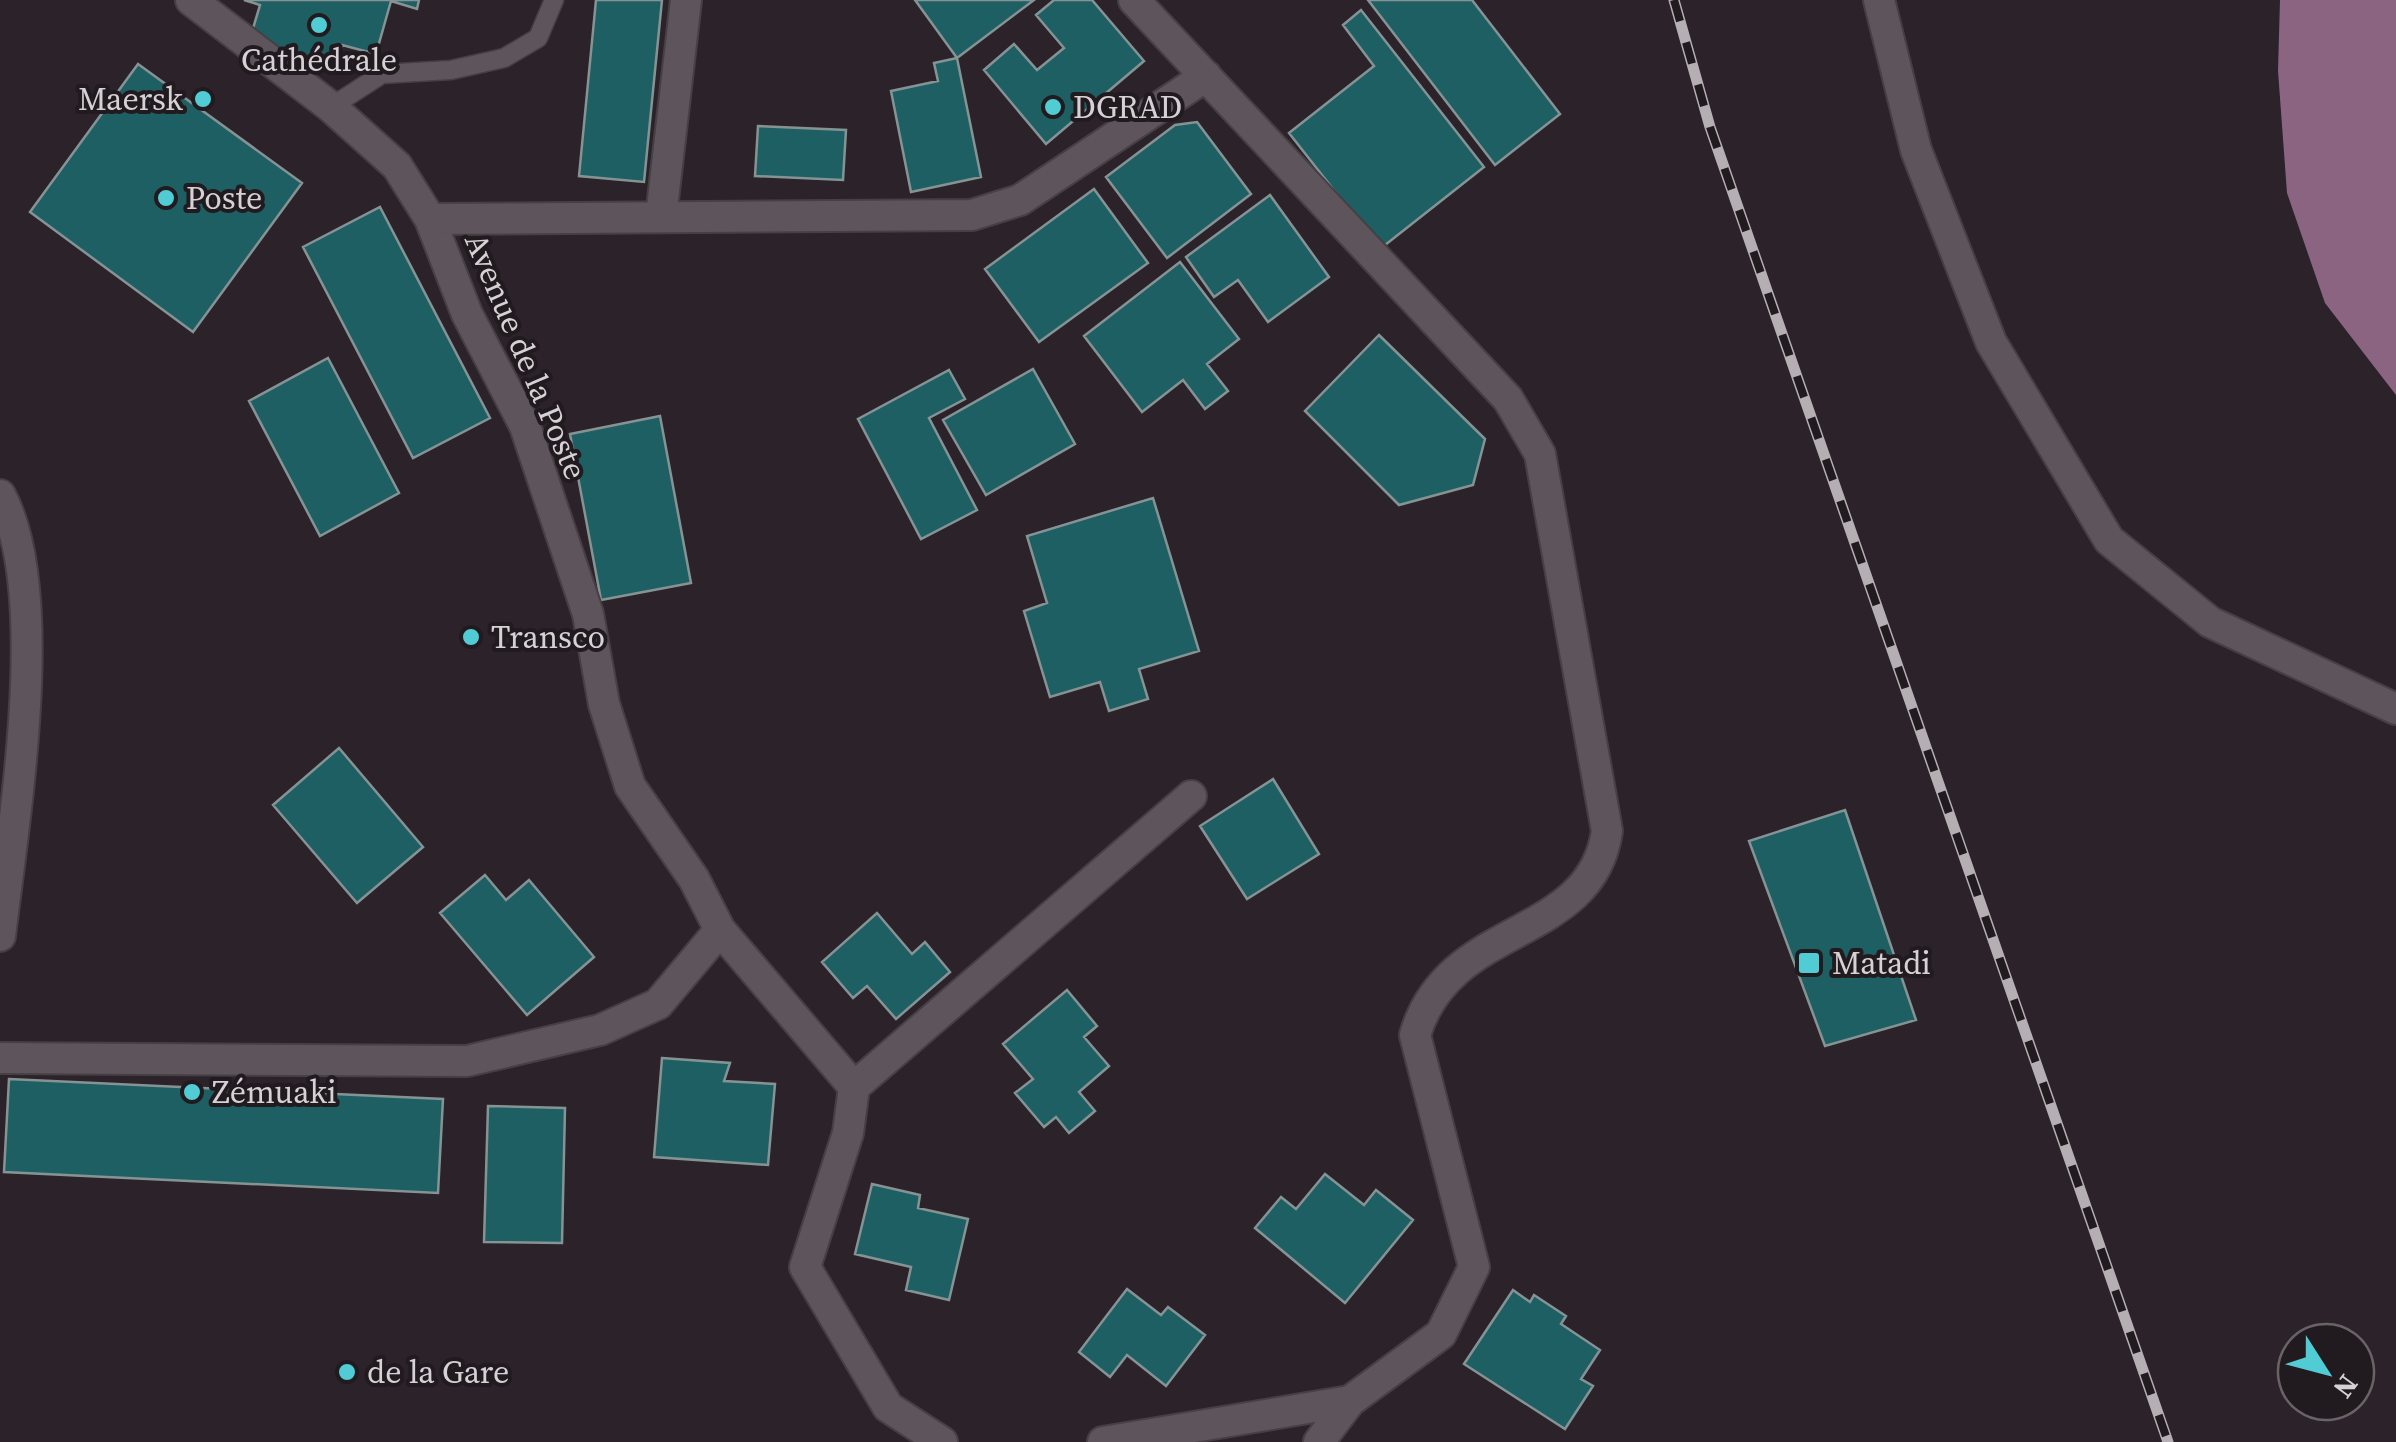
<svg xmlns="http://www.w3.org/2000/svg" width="2396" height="1442" viewBox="0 0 2396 1442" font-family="'Source Serif 4',serif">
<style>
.water{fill:#8b6481}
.building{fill:#1e5f63;stroke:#869394;stroke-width:2.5}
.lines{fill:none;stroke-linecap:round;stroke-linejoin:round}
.lane-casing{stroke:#463f44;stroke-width:21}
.street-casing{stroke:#463f44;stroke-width:34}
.lane{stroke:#5e555c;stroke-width:18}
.street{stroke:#5e555c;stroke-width:30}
.rail-casing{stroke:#b5afb3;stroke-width:11}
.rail{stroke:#211a1f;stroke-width:8;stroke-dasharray:22;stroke-linecap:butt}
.poi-dot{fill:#51ccd4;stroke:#211a1f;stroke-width:4}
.labels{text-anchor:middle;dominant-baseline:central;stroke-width:8;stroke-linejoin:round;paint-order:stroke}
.poi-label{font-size:32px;fill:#d6d1d4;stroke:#211a1f;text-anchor:start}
.street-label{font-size:32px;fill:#d6d1d4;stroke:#211a1f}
</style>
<rect width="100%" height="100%" fill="#2b2329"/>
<!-- water -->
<path class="water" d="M2280,0H2396V395L2325,303L2287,193L2278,71Z"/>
<!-- building -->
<path class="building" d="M244,0H419L417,9L391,1L376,54L342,45L335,66L249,42L260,5Z
M596,0H662L644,182L579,176Z
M915,0H1034L957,58Z
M1054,0H1092L1144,61L1046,144L984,70L1014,44L1037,70L1064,48L1036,15Z
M1368,0H1472L1560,114L1495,165Z
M1361,10L1484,167L1380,249L1289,133L1374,66L1343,25Z
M957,58L981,177L911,192L891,91L938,81L934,63Z
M138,64L302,183L193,332L30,212Z
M1197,122L1251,194L1167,258L1106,177L1175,125Z
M758,126L846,130L843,180L755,176Z
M1094,189L1148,263L1039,342L985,269Z
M1270,195L1329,277L1268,322L1238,280L1214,297L1186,257Z
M380,207L490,418L413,458L303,247Z
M1180,262L1239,339L1207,364L1228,391L1205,409L1183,380L1142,412L1084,336Z
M1379,335L1485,439L1473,485L1399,505L1305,411Z
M328,358L399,493L320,536L249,401Z
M1033,369L1075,444L986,495L943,420Z
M949,370L965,399L929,418L977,510L921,539L858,419Z
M660,416L691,583L601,600L570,434Z
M1153,498L1199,651L1139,669L1148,699L1109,711L1100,682L1050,697L1024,611L1047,603L1027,536Z
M339,748L423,847L357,903L273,805Z
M1273,779L1319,854L1247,899L1200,826Z
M1845,810L1916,1020L1825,1046L1749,841Z
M485,875L506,900L529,880L594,957L527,1015L440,913Z
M877,913L912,954L925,942L950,972L896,1019L867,986L853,998L822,962Z
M1067,990L1097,1026L1084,1037L1109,1066L1079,1092L1095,1111L1069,1133L1056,1117L1044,1127L1015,1093L1033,1079L1003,1044Z
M662,1058L730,1063L724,1081L775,1084L768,1165L654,1157Z
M9,1079L443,1099L438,1193L4,1172Z
M488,1106L565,1108L562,1243L484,1242Z
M1325,1174L1364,1205L1376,1190L1413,1220L1345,1303L1255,1228L1281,1197L1296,1209Z
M872,1184L920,1195L918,1208L968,1219L949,1300L906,1290L911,1267L855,1254Z
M1127,1289L1161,1315L1168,1307L1205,1335L1166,1386L1127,1355L1110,1377L1079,1352Z
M1513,1290L1530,1302L1534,1295L1566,1316L1561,1324L1600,1350L1581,1379L1593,1386L1565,1429L1464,1364Z"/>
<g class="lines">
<defs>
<path id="lane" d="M331,107L382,74L451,70L504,58L538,38L554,0"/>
<path id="street" d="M191,0L331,107L397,166L430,219L467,314L525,426L588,614L604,704L630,786L694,879L720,930L854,1087L848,1133L805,1267L888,1407L942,1442
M1134,0L1508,399L1540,454L1607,831C1591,943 1449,919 1415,1035L1474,1267L1441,1334L1350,1401L1319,1442
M1879,0L1916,150L1991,342L2109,540L2210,622L2396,709
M661,217L686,0
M430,219L972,215L1020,200L1206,76
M0,495C53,592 13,826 0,936
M0,1058L467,1061L600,1030L658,1004L720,930
M854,1087L1191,796
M1103,1442L1350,1401"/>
</defs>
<!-- lane casing -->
<use href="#lane" class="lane-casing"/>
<!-- street casing -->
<use href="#street" class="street-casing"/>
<!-- lane -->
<use href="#lane" class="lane"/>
<!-- street -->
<use href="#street" class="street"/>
<defs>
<path id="rail" d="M1674,0L1710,127L2168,1442"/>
</defs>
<!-- rail casing -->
<use href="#rail" class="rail-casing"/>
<!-- rail -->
<use href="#rail" class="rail"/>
</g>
<!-- markers -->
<g class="poi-dot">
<circle cx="319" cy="25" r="10"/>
<circle cx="203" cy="99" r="10"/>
<circle cx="1053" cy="107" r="10"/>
<circle cx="166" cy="198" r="10"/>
<circle cx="471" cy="637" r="10"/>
<rect x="1797" y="951" width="24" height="24" rx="5"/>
<circle cx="192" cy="1092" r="10"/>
<circle cx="347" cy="1372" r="10"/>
</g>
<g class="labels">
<!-- poi labels -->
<g class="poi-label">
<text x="319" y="60" text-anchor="middle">Cathédrale</text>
<text x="183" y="99" text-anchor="end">Maersk</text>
<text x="1073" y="107">DGRAD</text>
<text x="186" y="198">Poste</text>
<text x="491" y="637">Transco</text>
<text x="1832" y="963">Matadi</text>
<text x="212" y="1092">Zémuaki</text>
<text x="367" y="1372">de la Gare</text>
</g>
<!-- street labels -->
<g class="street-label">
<text transform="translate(526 356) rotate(67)">Avenue de la Poste</text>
</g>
</g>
<!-- north arrow -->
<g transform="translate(2326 1372) rotate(126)"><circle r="48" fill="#211a1f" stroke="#696367" stroke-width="2.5"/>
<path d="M0-8L18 38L0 25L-18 38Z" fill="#51ccd4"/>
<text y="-15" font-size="28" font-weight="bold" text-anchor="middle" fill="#d6d1d4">N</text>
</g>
</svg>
